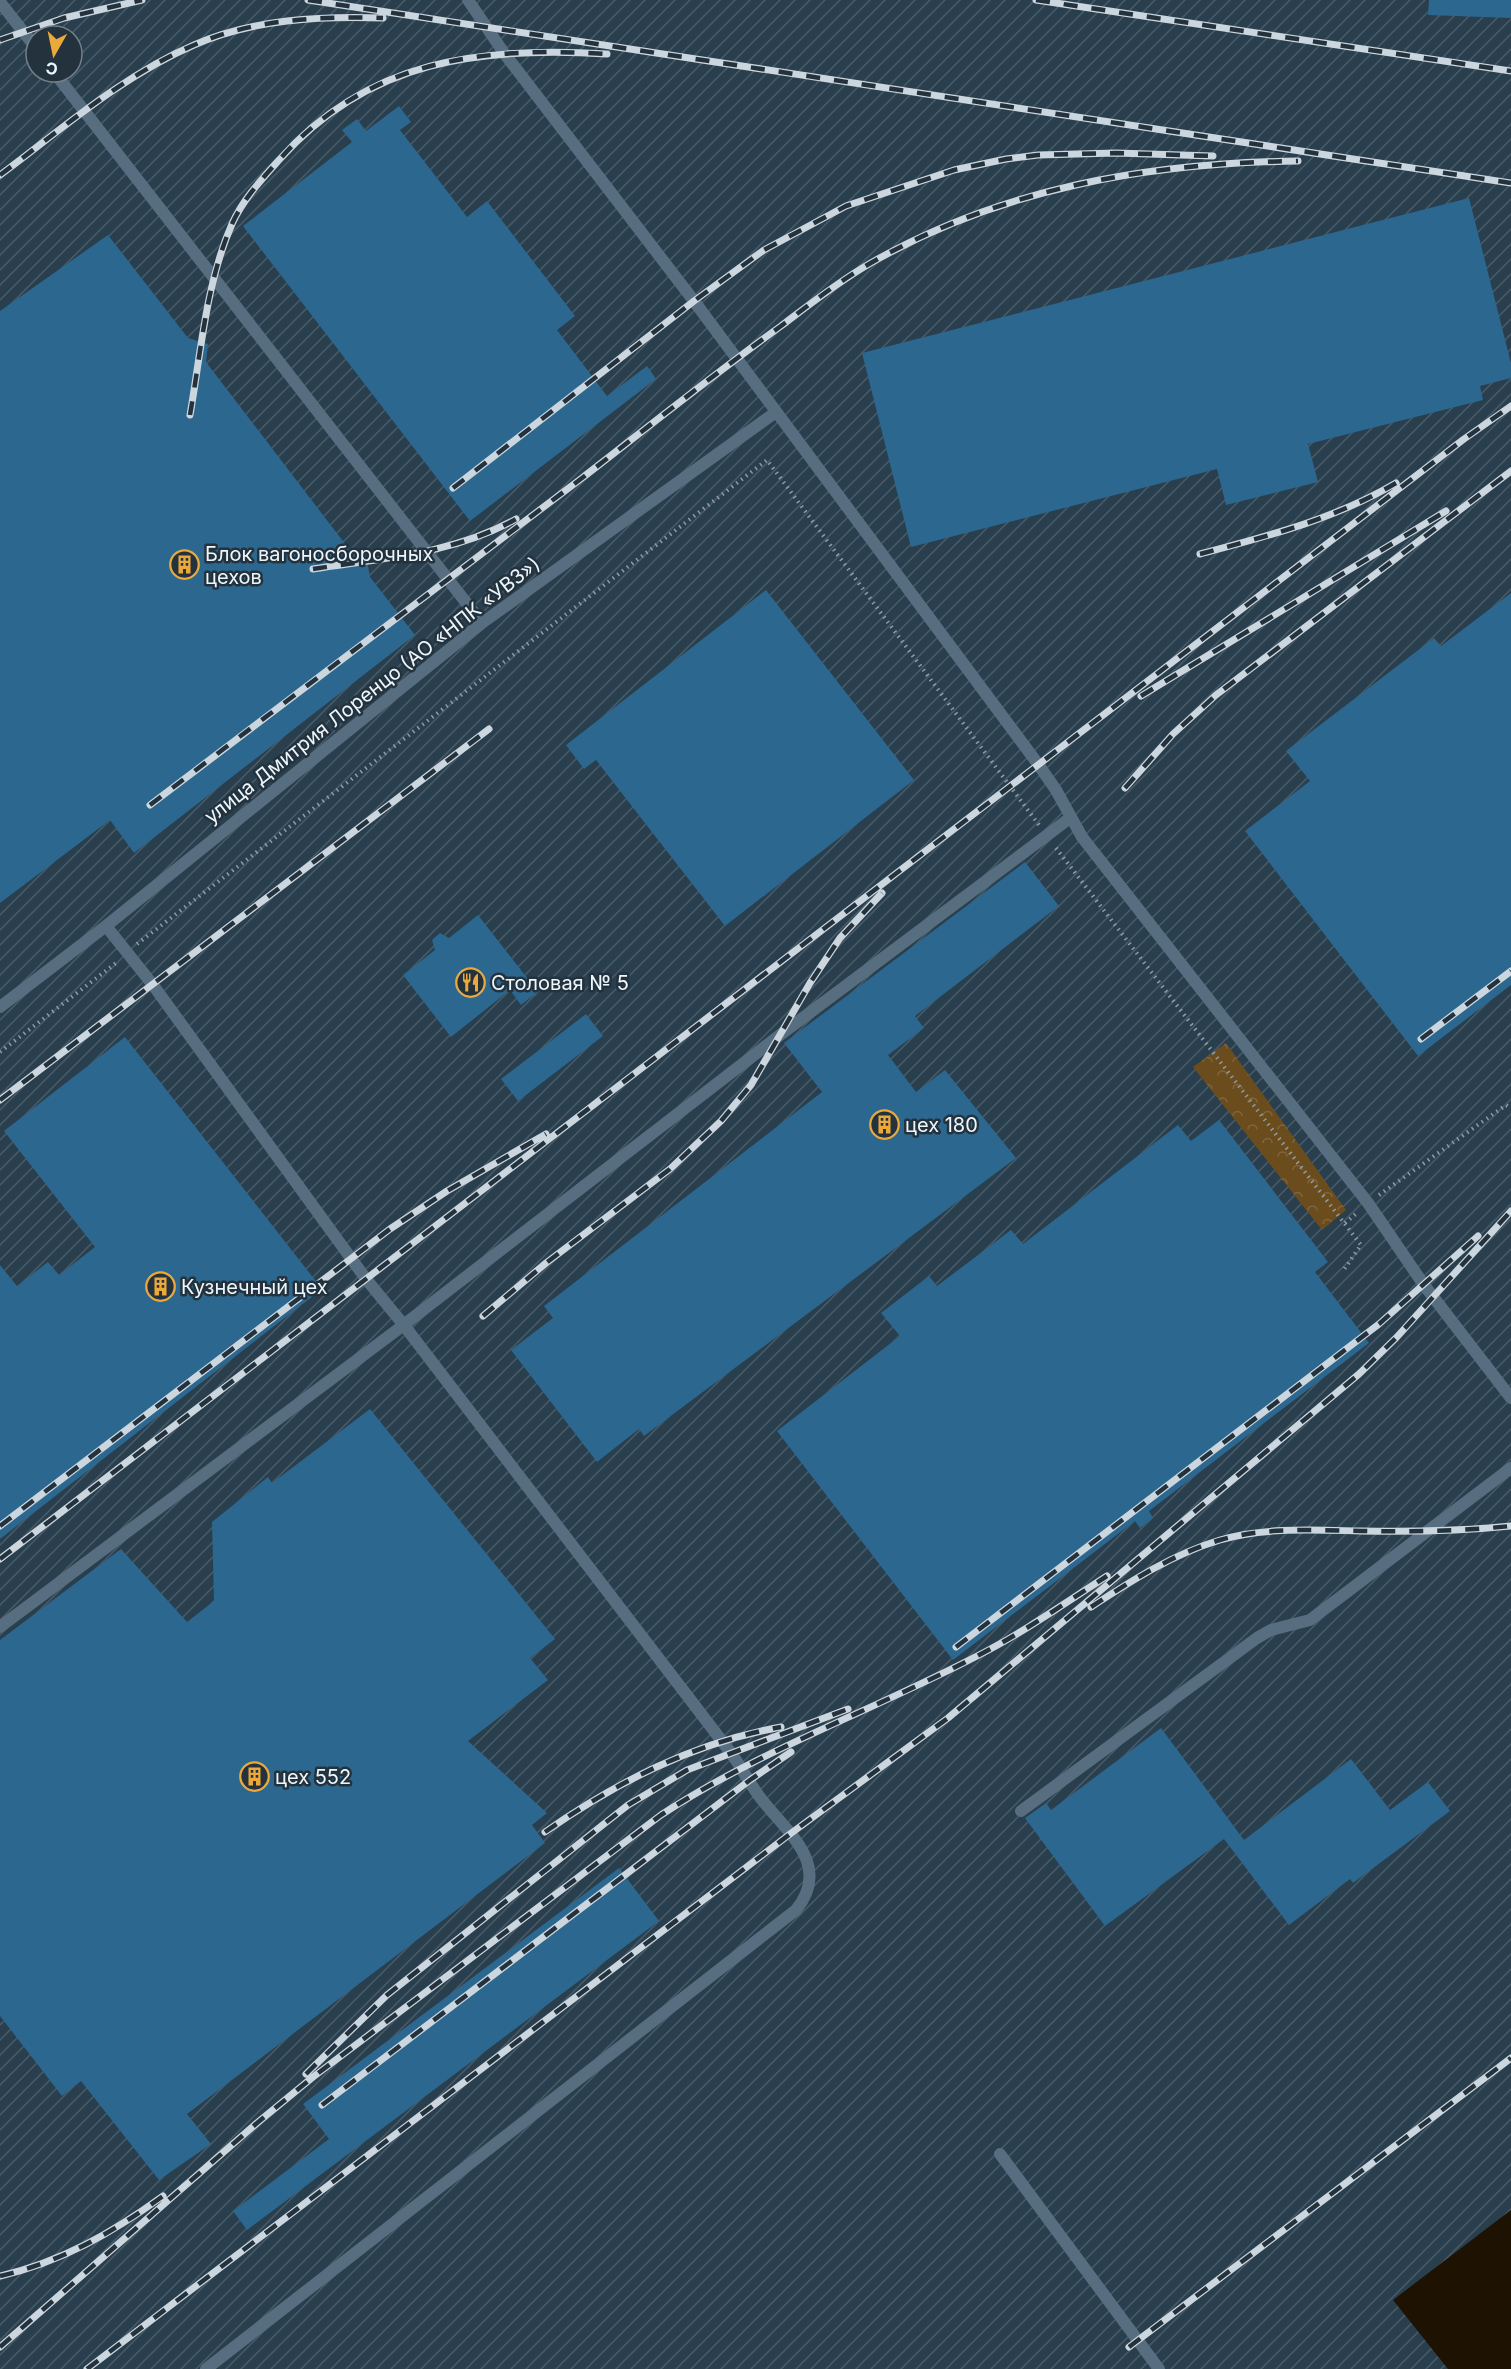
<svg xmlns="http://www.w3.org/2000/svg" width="1511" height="2369" viewBox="0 0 1511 2369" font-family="Inter,sans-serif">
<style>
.industrial{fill:url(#industrial-furrows);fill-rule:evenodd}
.forest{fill:url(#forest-crowns)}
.water{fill:#1e1202}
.building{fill:#2c678f}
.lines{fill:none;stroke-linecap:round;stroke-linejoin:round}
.path{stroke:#909ca5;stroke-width:4;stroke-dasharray:1.5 4.5;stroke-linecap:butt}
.lane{stroke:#576e81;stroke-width:12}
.rail-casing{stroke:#cbd6de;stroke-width:7}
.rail{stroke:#23323d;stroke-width:4.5;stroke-dasharray:14;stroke-linecap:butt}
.labels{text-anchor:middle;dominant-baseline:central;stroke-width:5;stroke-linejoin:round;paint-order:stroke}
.poi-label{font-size:20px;fill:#ecf6fd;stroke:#23323d;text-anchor:start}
.street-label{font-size:20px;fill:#ecf6fd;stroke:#23323d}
</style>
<defs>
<pattern id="industrial-furrows" width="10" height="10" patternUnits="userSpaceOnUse" patternTransform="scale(1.5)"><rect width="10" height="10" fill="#2a3f4e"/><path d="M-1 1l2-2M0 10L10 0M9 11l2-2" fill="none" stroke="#495b68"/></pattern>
<pattern id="forest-crowns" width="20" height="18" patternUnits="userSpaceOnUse" patternTransform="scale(1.5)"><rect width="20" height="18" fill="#6b4c1c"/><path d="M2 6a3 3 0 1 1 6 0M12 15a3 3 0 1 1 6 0" fill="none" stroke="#80663e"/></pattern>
</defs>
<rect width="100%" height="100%" fill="#23323d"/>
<!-- industrial -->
<path class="industrial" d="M0,0H1511V2369H0ZM36,36H72V72H36Z"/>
<!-- forest -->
<path class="forest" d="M1226,1043L1346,1210L1322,1230L1193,1067Z"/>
<!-- water -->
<path class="water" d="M1511,2210V2369H1448L1393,2300Z"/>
<!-- building -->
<path class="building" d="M1429,0H1511V18L1428,15Z
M399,106L411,122L400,130L467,217L487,201L575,316L557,330L607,396L647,366L656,379L470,521L243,226L352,142L342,130L357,119L366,131Z
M1469,198L1511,363V378L1480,386L1483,400L1308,444L1318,482L1226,505L1217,469L911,547L862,353Z
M108,235L188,338L208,344L206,362L352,553L365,550L370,577L415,635L134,853L110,820L0,903V311Z
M766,590L914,780L725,926L596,760L584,769L566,745Z
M1511,593V985L1418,1056L1245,831L1310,781L1286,751L1434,638L1441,646Z
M1025,862L1059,906L915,1016L924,1028L888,1055L916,1092L945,1070L1016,1158L644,1436L639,1429L597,1462L511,1350L553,1318L544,1306L822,1092L784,1043Z
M478,915L538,992L521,1005L510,990L451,1037L403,975L435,950L432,940L440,933L449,938Z
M586,1014L603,1036L518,1101L501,1079Z
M125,1037L322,1289L0,1539V1265L17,1286L48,1262L59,1275L95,1247L4,1131Z
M1219,1120L1328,1262L1315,1272L1369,1343L1149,1511L1153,1518L1140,1528L1135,1521L953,1660L777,1431L900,1336L881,1313L929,1276L937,1286L1011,1230L1023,1244L1178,1125L1191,1141Z
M370,1409L555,1639L530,1658L548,1680L468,1741L547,1813L532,1825L545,1843L187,2114L211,2144L159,2180L81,2081L62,2096L0,2016V1640L121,1549L187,1622L214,1601L212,1522L268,1477L272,1483Z
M1161,1728L1244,1840L1351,1759L1390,1810L1428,1782L1450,1811L1353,1883L1350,1879L1289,1925L1224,1839L1105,1926L1025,1818L1046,1803L1051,1810Z
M619,1868L659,1921L247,2230L233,2211L329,2139L303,2104Z"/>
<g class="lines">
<!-- path -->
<path class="path" d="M1056,848L1361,1245L1343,1271
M137,944L767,460L1039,825
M0,1052L116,963
M1379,1195L1506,1105L1511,1108
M1345,1223L1357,1213"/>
<!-- lane -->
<path class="lane" d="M468,0L504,53L694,301L1038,764L1056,790L1082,837L1368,1203L1424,1285L1511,1398
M0,2L36,48
M54,72L482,623
M106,926L153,985L366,1279L403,1324L731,1753C741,1767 749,1782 759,1796C786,1832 833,1864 796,1910L206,2369
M0,1007L106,926L482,623L776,412
M0,1627L397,1330L780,1035L1070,818
M1021,1811L1257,1638L1271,1630L1310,1620L1511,1468
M1000,2154L1159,2369"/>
<defs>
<path id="rail" d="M308,0L1511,183
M1036,0L1511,71
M0,40L64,18L142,0
M0,175C62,129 122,76 194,45C253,19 320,16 383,18
M190,415C201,352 206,283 232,224C243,199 262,179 280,159C368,60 481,46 607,54
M453,488L694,301L764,250L846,206L954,170L1006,159L1038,155L1116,153L1213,156
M1200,554C1268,536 1335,519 1396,483
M313,569C383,558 453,554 516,519
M1141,696L1446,511
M1125,788L1173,734L1216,695L1511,471
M150,805C294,695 438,587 582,478C648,427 713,375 781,326C810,304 838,282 869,264C1001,188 1148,163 1298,161
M1421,1039L1511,971
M0,1100L489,729
M483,1316L546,1263L670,1169L721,1121L751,1085L810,983L840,938L882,893
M0,1526L390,1229L447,1191L546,1134
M0,1559L1464,439L1511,406
M1091,1607C1131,1581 1173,1554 1220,1540C1265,1527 1314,1530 1361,1531C1411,1532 1461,1531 1511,1526
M956,1647L1379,1324L1478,1236
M545,1832C617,1782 693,1743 781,1727
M306,2074L387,1995L628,1805L687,1770L848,1709
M322,2105L750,1780L791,1752
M0,2276C61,2262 112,2233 163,2196
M0,2347L257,2123L313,2077L661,1815C760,1750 874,1710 979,1655C1024,1632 1065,1603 1107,1576
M1129,2347L1511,2058
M87,2369L790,1834L948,1718L1359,1374L1396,1338L1511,1211"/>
</defs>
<!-- rail casing -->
<use href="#rail" class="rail-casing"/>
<!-- rail -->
<use href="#rail" class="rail"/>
</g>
<!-- icons -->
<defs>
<symbol id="building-ring" viewBox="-11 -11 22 22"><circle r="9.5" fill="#23323d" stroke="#eca93b" stroke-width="1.5"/><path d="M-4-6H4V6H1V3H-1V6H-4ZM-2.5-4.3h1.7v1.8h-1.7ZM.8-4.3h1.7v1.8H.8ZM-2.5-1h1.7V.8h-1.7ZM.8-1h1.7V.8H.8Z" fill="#eca93b"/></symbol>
<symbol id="restaurant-ring" viewBox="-11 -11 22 22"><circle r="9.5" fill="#23323d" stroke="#eca93b" stroke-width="1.5"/><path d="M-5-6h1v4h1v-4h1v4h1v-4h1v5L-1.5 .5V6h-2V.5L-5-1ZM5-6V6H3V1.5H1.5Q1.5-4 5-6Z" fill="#eca93b"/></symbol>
</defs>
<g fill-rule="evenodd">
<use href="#building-ring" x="168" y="548" width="33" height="33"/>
<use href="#restaurant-ring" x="454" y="966" width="33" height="33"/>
<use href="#building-ring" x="868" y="1108" width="33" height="33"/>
<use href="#building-ring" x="144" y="1270" width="33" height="33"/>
<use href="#building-ring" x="238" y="1760" width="33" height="33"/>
</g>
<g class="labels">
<!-- poi labels -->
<g class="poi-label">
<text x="205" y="554">Блок вагоносборочных<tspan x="205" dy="23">цехов</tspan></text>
<text x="491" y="983">Столовая № 5</text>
<text x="905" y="1125">цех 180</text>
<text x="181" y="1287">Кузнечный цех</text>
<text x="275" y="1777">цех 552</text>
</g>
<!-- street labels -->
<g class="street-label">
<text transform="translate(372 690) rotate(-38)">улица Дмитрия Лоренцо (АО «НПК «УВЗ»)</text>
</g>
</g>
<!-- north arrow -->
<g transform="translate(54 54) rotate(189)"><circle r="28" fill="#23323d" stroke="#73808a" stroke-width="1.5"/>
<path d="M0-4.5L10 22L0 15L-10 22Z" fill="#eca93b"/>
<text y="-9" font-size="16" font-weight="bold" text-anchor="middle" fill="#ecf6fd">С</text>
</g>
</svg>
